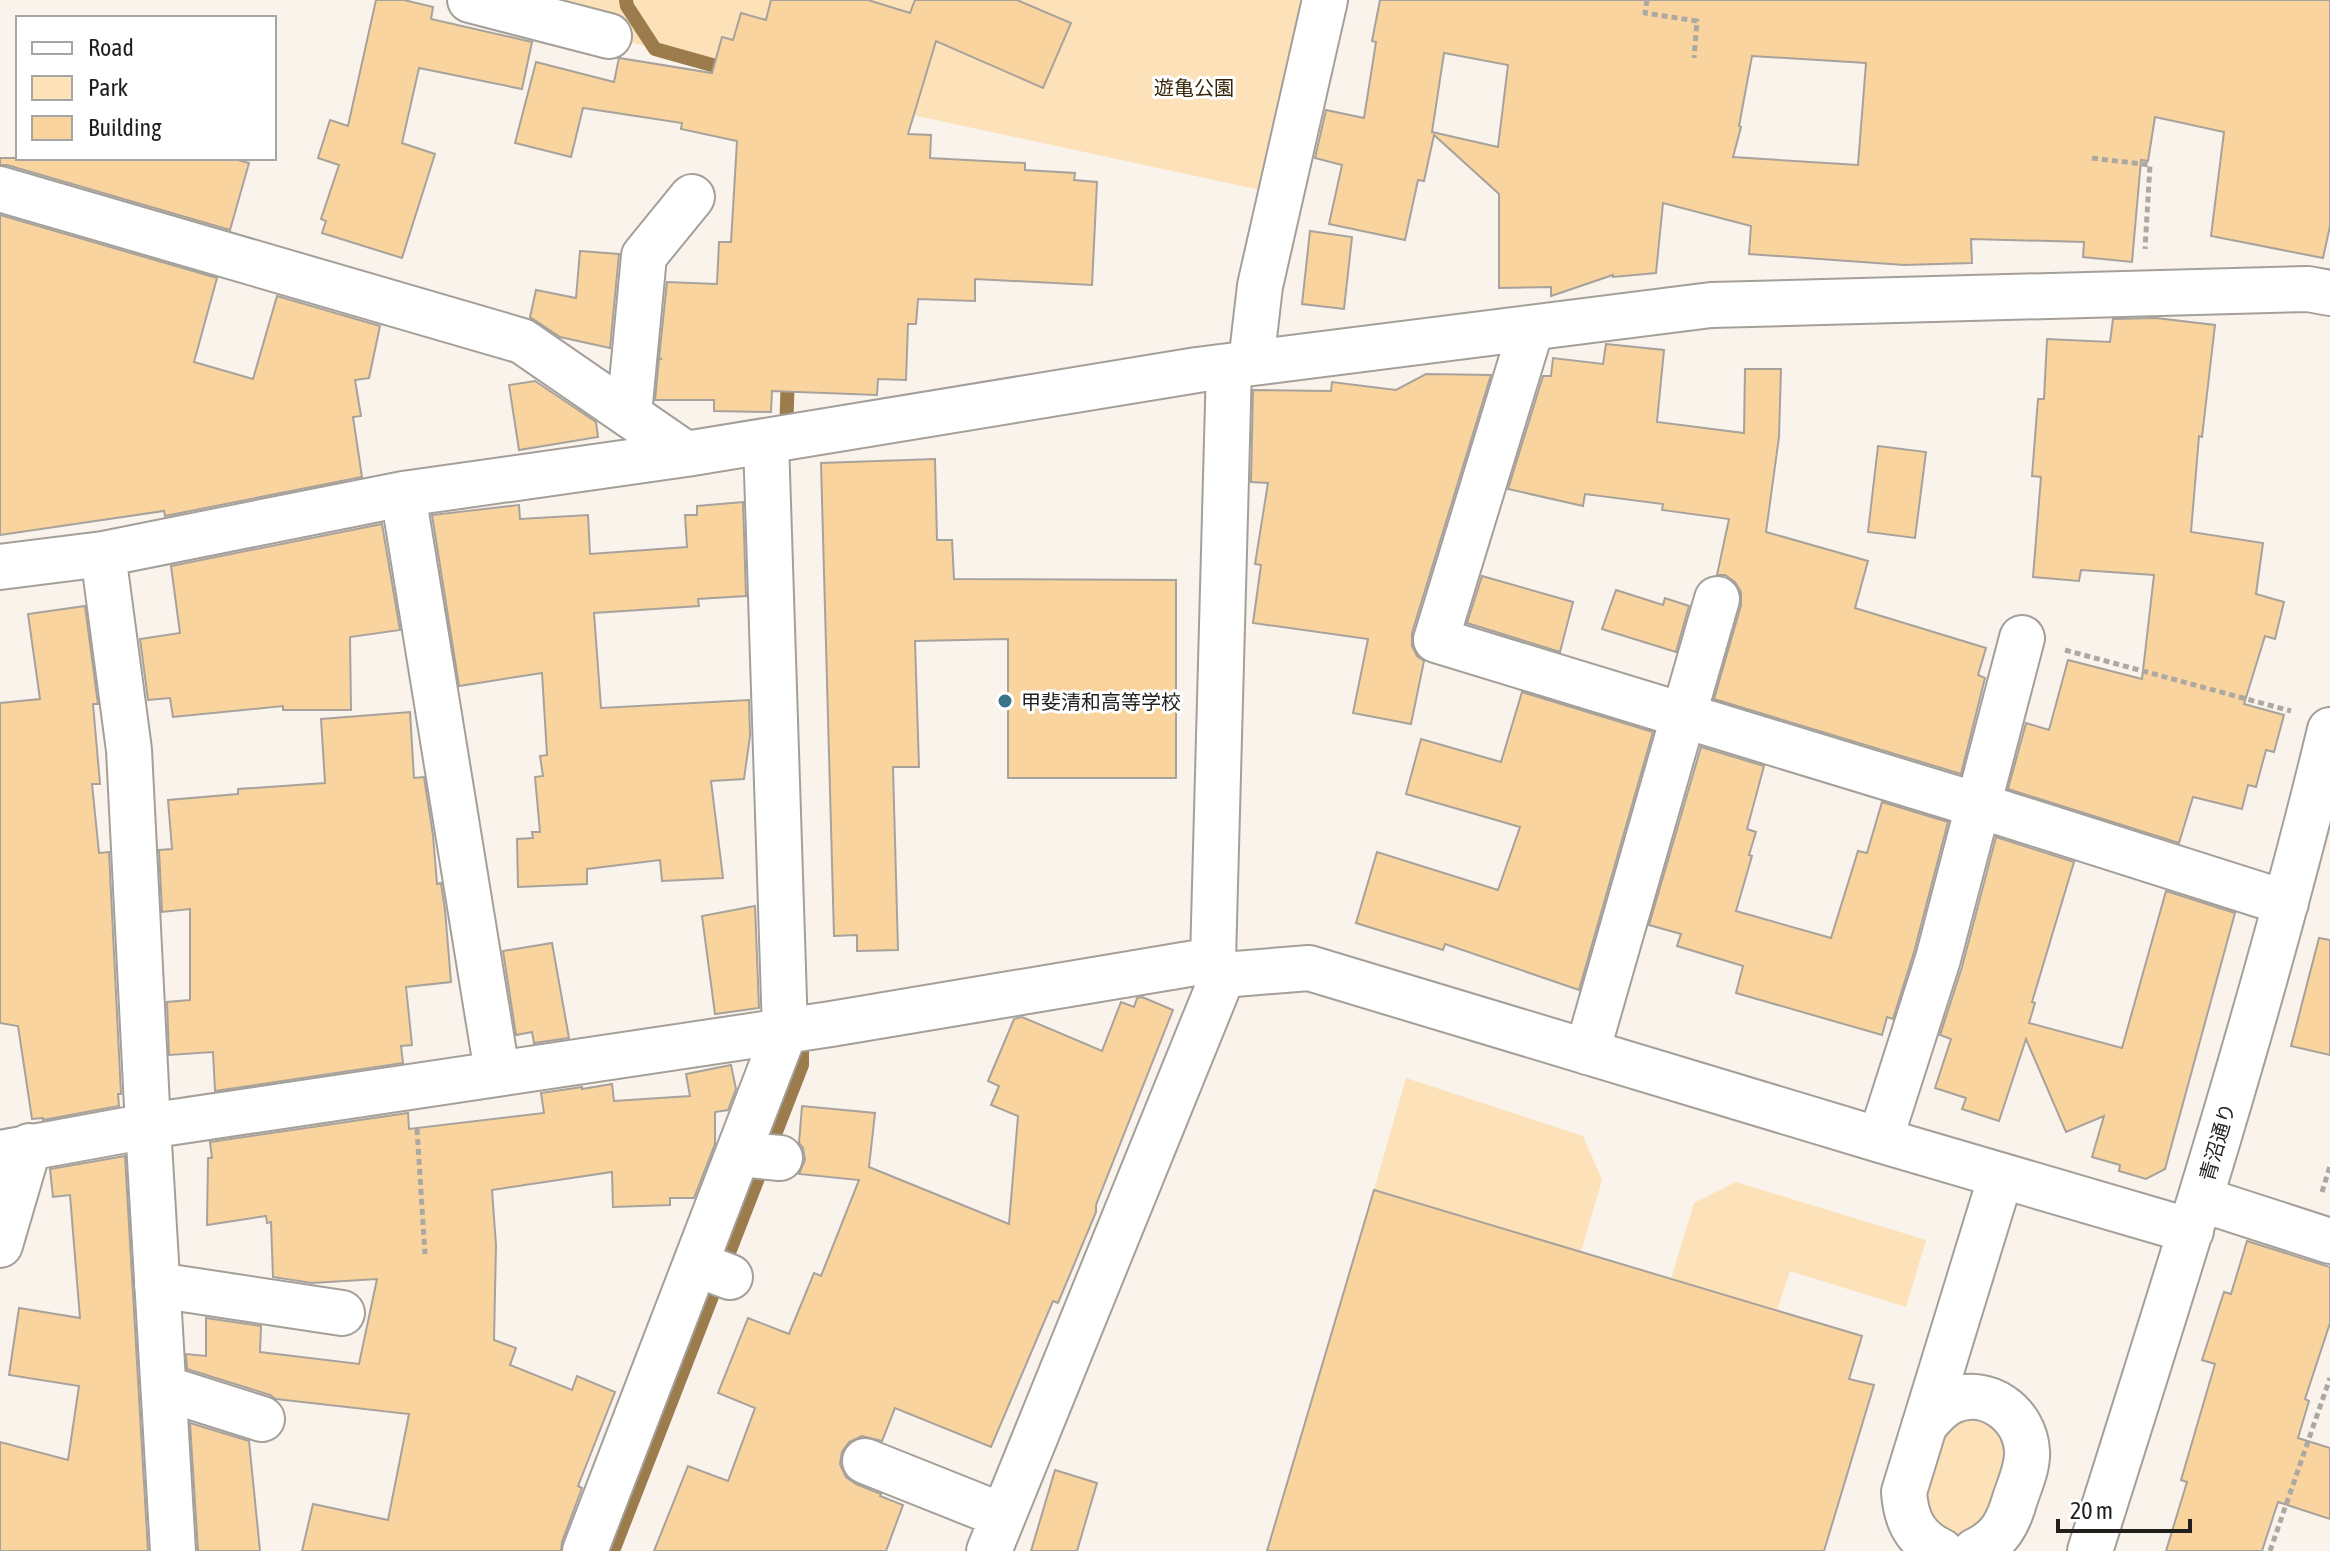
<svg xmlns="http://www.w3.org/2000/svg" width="2330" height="1551" viewBox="0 0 2330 1551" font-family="'Asap Condensed','Noto Sans JP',sans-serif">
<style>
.green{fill:#fde1b9}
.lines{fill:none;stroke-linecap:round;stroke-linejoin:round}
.stream{stroke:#9c7b4c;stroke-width:14}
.building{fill:#fad49f;stroke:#a7a29b;stroke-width:2;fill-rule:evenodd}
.minor-casing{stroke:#a49f98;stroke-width:48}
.path{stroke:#aca8a2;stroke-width:5;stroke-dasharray:6 4;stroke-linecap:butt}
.minor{stroke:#fff;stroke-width:44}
.poi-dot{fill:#37738a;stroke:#fff;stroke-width:3}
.labels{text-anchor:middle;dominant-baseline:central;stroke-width:6;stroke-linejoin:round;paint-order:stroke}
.park-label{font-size:20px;fill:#382507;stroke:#fff}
.poi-label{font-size:20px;fill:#211f1c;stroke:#fff;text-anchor:start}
.street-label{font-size:20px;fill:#211f1c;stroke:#fff}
</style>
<rect width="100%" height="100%" fill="#f9f3ec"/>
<!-- green -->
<path class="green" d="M470,0H1307L1260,190L816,94L609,36Z
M1406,1078L1583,1136L1602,1180L1581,1252L1374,1190Z
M1736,1182L1926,1240L1906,1307L1790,1271L1777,1311L1671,1279L1694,1203Z
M1935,1412L2018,1420L2001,1533L1923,1542L1924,1426Z"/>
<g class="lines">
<!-- stream -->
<path class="stream" d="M626,0L627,6L655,49L730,70
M786,433L788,374
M613,1551L802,1065V1034"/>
</g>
<!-- building -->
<path class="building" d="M376,0H404L433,7L431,19L532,42L522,89L419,68L402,143L435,154L402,258L322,233L326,221L321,219L339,165L318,158L330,120L348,126Z
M771,0H868L910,13L915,0H1017L1071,23L1043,88L936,41L908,134L931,135L930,158L1025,163V170L1075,173L1074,180L1097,182L1092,285L975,279V301L918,299L916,324H908L906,380L878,379L877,395L772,391L771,412L714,411V400H655L659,359H662L659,358L667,282L717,284L719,242H731L737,141L681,129L682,123L583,108L571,157L515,143L536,62L614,82L619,58L712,73L722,37L733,40L741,13L766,20Z
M1380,0H2330V226L2323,258L2211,236L2224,132L2155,117L2148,161L2141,160L2132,262L2083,257L2084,242L1971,239L1972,263L1904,265L1749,254L1751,226L1663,203L1656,273L1613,277V275L1551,296V287L1499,288V194L1434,135L1424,181L1418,180L1405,240L1329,224L1342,165L1315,158L1326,110L1364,118L1376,42L1372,41ZM1444,53L1508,65L1498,147L1432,132ZM1752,56L1866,63L1858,165L1733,157L1741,127L1739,126Z
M0,158H230L249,163L230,230L7,165H0Z
M0,215L217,278L194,362L253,379L277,296L380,326L369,378L355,380L361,416L353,417L362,477L165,516L164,511L0,535Z
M1310,231L1352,237L1344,309L1302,304Z
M580,251L619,254L610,348L560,337L530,317L536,290L576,298Z
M2156,318L2215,325L2202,437L2199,436L2191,532L2263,543L2256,594L2284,602L2275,639L2265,636L2244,704L2284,715L2274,752L2266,750L2256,787L2248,785L2242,809L2193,797L2179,843L2008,789L2026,723L2049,730L2068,660L2142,679L2154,575L2081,570L2079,581L2033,577L2041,477L2032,476L2038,399H2044L2047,339L2110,342L2113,319Z
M1606,344L1664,350L1657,422L1744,433L1745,369H1781L1779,437L1766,532L1868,561L1855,608L1986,648L1978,675L1985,678L1961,774L1714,699L1741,605V592L1735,582L1725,575H1717L1729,519L1662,510L1663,504L1585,494L1583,506L1508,489L1543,376H1551L1553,358L1603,364Z
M1426,374L1491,375L1412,633V646L1417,656L1424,661L1411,724L1353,713L1368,639L1253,623L1261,565L1255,564L1268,483L1251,482L1253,390L1331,391L1332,382L1396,390Z
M535,381L596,422L598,437L519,450L509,385Z
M1878,446L1926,452L1915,538L1868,532Z
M935,459L937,540H952L954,579L1176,580V778H1008V639L915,641L919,767H893L898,950L857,951V935L834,936L821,463Z
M743,502L746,596L698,599L699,606L594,613L601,708L749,700L750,736L744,779L711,781L723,878L662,881L660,860L587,869V884L518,887L517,839L533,838L532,832H540L535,777L543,776L540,756L547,755L542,673L459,686L432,515L519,505L520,519L588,515L590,554L687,547L685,515H697V506Z
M382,524L400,630L350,637L351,710H283V706L173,717L170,698L148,700L140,639L180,633L171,566Z
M1482,576L1573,602L1560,652L1467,623Z
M1616,590L1663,605L1665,598L1689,606L1676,652L1602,629Z
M85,606L98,704H93L100,784H92L99,853L109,852L121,1094H118L119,1106L43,1120V1118L32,1119L18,1026L0,1023V703L40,699L28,614Z
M1522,692L1653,732L1579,990L1445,944L1443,950L1356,923L1377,852L1498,890L1520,827L1406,794L1421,739L1501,762Z
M410,712L414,778L424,777L433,835L437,884L441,883L445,910L451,982L406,987L412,1045L401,1046L403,1063L215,1091L213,1052L169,1055L167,1002L190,1000V909L162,912L159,850L172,849L168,800L238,794V789L325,783L321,719Z
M1701,747L1764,766L1747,829L1756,832L1749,855L1752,856L1736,911L1831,938L1858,851L1867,853L1882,802L1948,822L1914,952L1893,1019L1887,1017L1882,1035L1736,993L1743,966L1677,946L1681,934L1649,925Z
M1996,837L2074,862L2032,1002L2035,1003L2029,1023L2122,1048L2166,891L2235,913L2165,1169L2146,1179L2119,1171L2120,1165L2092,1157L2104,1116L2066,1132L2026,1039L1999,1121L1962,1109L1966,1098L1935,1088L1951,1039L1940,1035L1962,967Z
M755,906L759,1008L715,1014L702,916Z
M2319,938L2330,940V1055L2291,1046Z
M552,943L569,1038L534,1043L532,1032L516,1035L503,951Z
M1142,997L1173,1010L1096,1205V1212L1058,1303L1053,1301L991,1447L895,1408L882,1441L862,1436L849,1442L842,1452L840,1464L846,1477L856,1484L881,1494L880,1496L903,1505L886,1551H654L688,1466L728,1481L755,1408L718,1393L748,1318L789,1334L814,1273L821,1276L859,1180L799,1174L805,1160L803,1148L799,1143L802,1106L875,1113L869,1167L1009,1224L1018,1116L991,1105L999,1086L988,1081L1014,1019L1022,1017L1102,1051L1121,1002L1134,1007L1137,998Z
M731,1065L736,1089L728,1110L715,1112V1144L694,1198H670V1205L613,1207L612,1172L492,1190L496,1245L494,1340L516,1348L510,1365L572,1390L577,1376L615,1392L578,1486L582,1488L562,1542L561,1551H302L313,1504L388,1520L409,1414L276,1399L270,1395L187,1369L186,1354L206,1356V1318L261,1326L260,1352L359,1364L377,1279L312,1283L273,1277L271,1222L267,1223L266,1216L207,1225L208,1158H212L210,1142L408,1113L409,1129L544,1113L541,1093L582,1087V1089L612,1084L614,1101L690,1096L686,1074Z
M125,1156L148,1551H0V1442L68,1460L79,1386L9,1375L19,1308L80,1318L70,1195L53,1197L50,1169Z
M1374,1190L1862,1336L1849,1379L1874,1385L1824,1551H1267Z
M2247,1241L2330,1267V1323L2305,1399L2309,1401L2298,1438L2330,1448V1519L2278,1502L2262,1551H2166L2187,1482L2181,1480L2215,1364L2202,1360L2224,1292L2231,1294Z
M190,1423L249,1441L260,1551H198Z
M1055,1470L1097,1483L1077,1551H1031Z"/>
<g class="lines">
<defs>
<path id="minor" d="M470,0L609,36
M0,189L522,341L686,454
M1531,329L1436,640L1977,805L2286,903
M1251,363L1260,286L1325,0
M629,414L644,256L692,197
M403,494L497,1072
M103,554L129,750L148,1126L173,1551
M0,567L103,554L403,494L686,454L1197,370L1711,305L2308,289L2330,293
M1213,960L1229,366
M1587,1052L1717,599
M1880,1140L1938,959L2022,638
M0,1153L148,1126L831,1024L1213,960L1223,975
M738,1154L780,1158
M2200,1199L2330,1241
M0,1245L29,1146
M696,1264L730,1277
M157,1285L342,1313
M164,1388L262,1419
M1924,1426C1932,1416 1940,1406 1952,1401C1987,1386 2025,1414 2027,1451C2028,1467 2020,1484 2015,1499C2008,1524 1999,1540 1975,1551
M865,1461L1003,1516
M585,1551L785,1031L766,441
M989,1551L1223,975L1309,968L1880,1140L2191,1231
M1941,1551C1915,1539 1906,1520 1904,1492L2001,1176
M2090,1551C2176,1279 2263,1007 2330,730"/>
</defs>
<!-- minor casing -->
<use href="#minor" class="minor-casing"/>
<!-- path -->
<path class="path" d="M1647,0L1645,13L1697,21L1694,58
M2092,158L2150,165L2145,249
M2065,650L2291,711
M417,1129L425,1254
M2322,1192L2330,1166
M2270,1551L2330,1378"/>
<!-- minor -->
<use href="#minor" class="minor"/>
</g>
<!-- markers -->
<circle class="poi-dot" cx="1005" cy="701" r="8"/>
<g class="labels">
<!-- park labels -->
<g class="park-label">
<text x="1194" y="87">遊亀公園</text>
</g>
<!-- poi labels -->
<g class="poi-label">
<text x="1021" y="701">甲斐清和高等学校</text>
</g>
<!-- street labels -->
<g class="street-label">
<text transform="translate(2217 1142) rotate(-74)">青沼通り</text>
</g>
</g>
<!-- legend -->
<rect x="16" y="16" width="260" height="144" fill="#ffffff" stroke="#a6a5a4" stroke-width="2"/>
<rect x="32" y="42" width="40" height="12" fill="#ffffff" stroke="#a6a5a4" stroke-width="2"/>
<text x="88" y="56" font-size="24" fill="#211f1c">Road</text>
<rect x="32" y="76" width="40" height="24" fill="#fde1b9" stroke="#a6a5a4" stroke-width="2"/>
<text x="88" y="96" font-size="24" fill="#211f1c">Park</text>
<rect x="32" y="116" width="40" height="24" fill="#fad49f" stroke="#a6a5a4" stroke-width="2"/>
<text x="88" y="136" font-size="24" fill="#211f1c">Building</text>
<!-- scale -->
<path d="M2058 1519v12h132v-12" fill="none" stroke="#211f1c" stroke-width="4"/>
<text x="2070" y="1519" font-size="24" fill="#211f1c" stroke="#ffffff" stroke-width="6" paint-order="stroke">20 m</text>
</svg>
